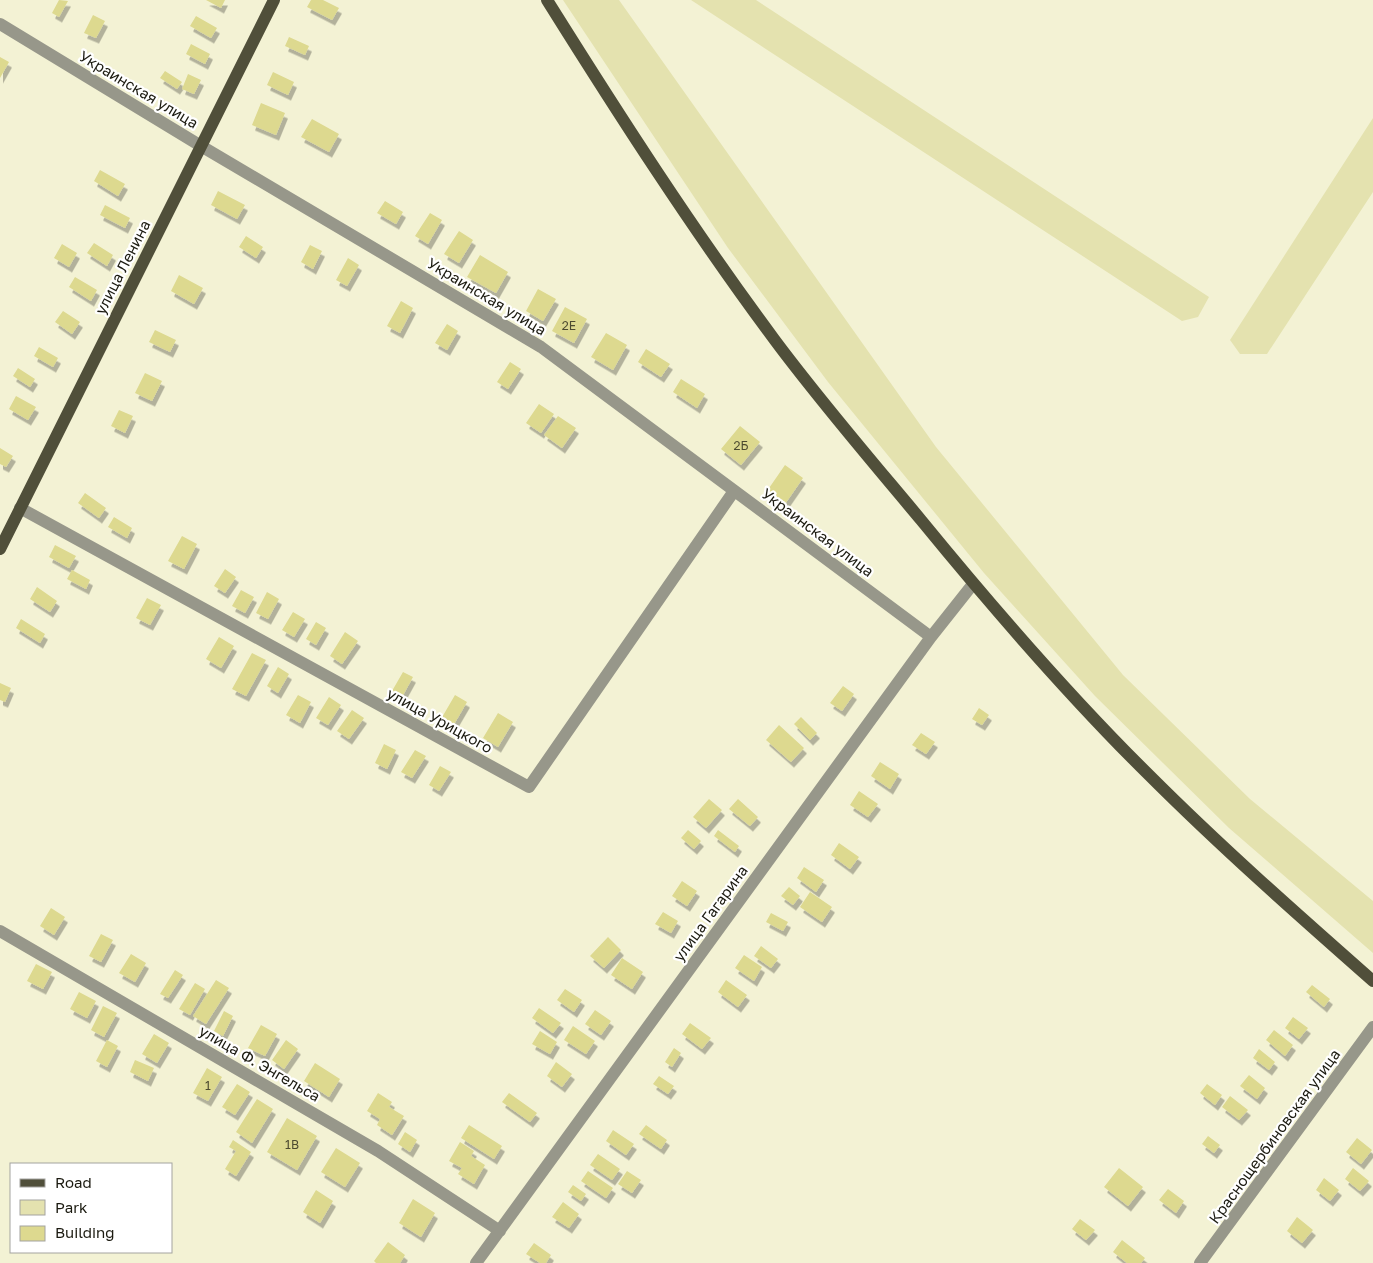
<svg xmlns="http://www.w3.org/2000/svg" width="1373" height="1263" viewBox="0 0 1373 1263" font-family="'Golos Text',sans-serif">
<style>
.green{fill:#e4e2af}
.building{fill:#ddd98f;filter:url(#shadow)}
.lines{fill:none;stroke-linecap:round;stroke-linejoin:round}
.minor{stroke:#97978a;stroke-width:12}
.primary{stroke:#504f3a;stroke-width:12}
.labels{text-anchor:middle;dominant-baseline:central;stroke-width:4.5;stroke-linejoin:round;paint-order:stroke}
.number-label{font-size:12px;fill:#4c4a30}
.street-label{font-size:15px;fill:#1b1a10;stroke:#fff}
</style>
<defs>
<filter id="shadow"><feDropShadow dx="3" dy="5.5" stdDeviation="0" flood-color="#0004"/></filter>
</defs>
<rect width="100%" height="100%" fill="#f3f2d4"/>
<!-- green -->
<path class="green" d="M563,0H619L936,447L1123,675L1250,799L1373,901V953L1229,828L1095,696L984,573L828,382L728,248Z
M691,0H756L1209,297L1198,317L1182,321Z
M1373,118V192L1267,354H1240L1230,340Z"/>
<!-- building -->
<path class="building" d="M59,0L68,1L59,17L52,13Z
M206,0H225L221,8Z
M311,0H323L339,8L332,20L307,7Z
M93,15L105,21L96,38L84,33Z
M196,16L217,28L211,38L190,26Z
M289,37L309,46L305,55L285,46Z
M191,44L210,54L205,64L186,54Z
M0,57L9,62L0,78Z
M165,71L182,82L177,89L160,78Z
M273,72L294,82L288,95L267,85Z
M188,74L201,80L194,94L182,89Z
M261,103L285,113L276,135L252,125Z
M312,119L339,134L329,152L301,137Z
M100,170L125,184L118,196L94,181Z
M218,191L245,205L237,219L211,205Z
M385,201L403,212L396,224L377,213Z
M105,205L130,218L125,228L100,215Z
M430,213L442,220L428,244L415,236Z
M459,231L473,240L459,263L444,254Z
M246,236L263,247L256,258L239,247Z
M94,243L113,255L107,266L87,253Z
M62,244L77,253L69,267L54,258Z
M310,245L322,251L313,269L301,262Z
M480,255L508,272L496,293L467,277Z
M348,258L359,265L347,286L336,280Z
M179,275L203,288L194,304L171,291Z
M75,277L97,290L91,301L69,287Z
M538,289L556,299L543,321L526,311Z
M401,301L413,308L400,333L387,326Z
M565,307L587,319L574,343L552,331Z
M63,311L80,322L72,334L55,322Z
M447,324L458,331L447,350L435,343Z
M155,330L176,340L170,352L149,342Z
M606,333L627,345L613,370L591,357Z
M39,347L58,358L53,367L34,356Z
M646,349L670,364L661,377L638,362Z
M510,362L521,369L508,389L497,382Z
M18,368L35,379L30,387L13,376Z
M145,373L162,381L152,401L135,393Z
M681,379L705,394L697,408L673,392Z
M16,396L36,407L28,420L9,409Z
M539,404L554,414L541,433L526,423Z
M119,410L133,416L125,433L111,426Z
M558,416L576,428L562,448L544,435Z
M740,426L760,442L741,465L721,449Z
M0,448L13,456L6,467L0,464Z
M785,465L803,478L785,504L767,491Z
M85,493L106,508L99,518L78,503Z
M114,517L132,528L127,538L108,527Z
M182,536L197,544L184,569L168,561Z
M55,545L76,556L69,568L49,557Z
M225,569L236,577L225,593L214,586Z
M72,570L90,580L86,589L67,579Z
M37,587L57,601L50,612L30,599Z
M241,590L254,597L245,613L232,606Z
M267,592L279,599L268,619L256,613Z
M147,598L161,605L150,625L136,618Z
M293,612L305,619L294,637L282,630Z
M21,619L45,634L40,643L16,628Z
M316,622L326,628L316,645L306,639Z
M345,632L358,641L342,664L330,656Z
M219,637L234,646L221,668L206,659Z
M252,653L266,660L246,696L232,689Z
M278,667L289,674L278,693L267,686Z
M403,672L413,677L402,697L392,691Z
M0,683L11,688L5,702L0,700Z
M843,686L854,694L842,711L830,703Z
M298,695L311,702L300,723L286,715Z
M455,695L467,702L453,726L441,719Z
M329,697L341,705L328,725L316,718Z
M979,708L989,715L982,725L972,719Z
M352,710L364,718L349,739L337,731Z
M498,713L513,722L498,747L483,738Z
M801,717L817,733L810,740L794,724Z
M779,725L804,748L791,762L766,740Z
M921,733L935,742L926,754L912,745Z
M384,744L396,750L387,769L375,763Z
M415,750L426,756L412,778L401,772Z
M880,762L899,774L890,789L871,776Z
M440,766L451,772L439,791L429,785Z
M859,791L878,804L868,817L850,805Z
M709,799L722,810L706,828L693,817Z
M738,799L758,817L750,826L729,809Z
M688,830L701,841L694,849L681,838Z
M718,830L739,846L735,852L714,836Z
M839,843L859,857L850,869L831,855Z
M804,867L824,880L816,892L797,878Z
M682,881L697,891L687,906L672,896Z
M789,887L800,896L793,905L781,896Z
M810,892L832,907L822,922L800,907Z
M51,908L65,917L54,935L40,926Z
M663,912L678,921L671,933L655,924Z
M771,913L788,922L783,931L766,922Z
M101,934L113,940L101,962L89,956Z
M608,937L621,950L604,968L590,956Z
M761,946L778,959L771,968L754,956Z
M131,954L146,963L135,982L119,973Z
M744,955L762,967L754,981L735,968Z
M622,958L643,972L632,989L611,975Z
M36,964L52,972L43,989L27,981Z
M175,970L183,975L168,998L160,994Z
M216,980L229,988L206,1024L193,1016Z
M726,980L747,995L738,1007L718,992Z
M195,983L205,989L190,1015L179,1009Z
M1312,985L1330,999L1324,1007L1306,992Z
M565,989L582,1000L574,1012L557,1000Z
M79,992L96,1001L87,1018L70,1009Z
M103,1006L117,1013L104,1037L91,1030Z
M539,1008L561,1023L553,1033L532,1018Z
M595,1010L611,1021L601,1035L585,1024Z
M224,1011L233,1016L223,1036L214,1031Z
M1293,1017L1308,1028L1299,1039L1285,1028Z
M690,1023L711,1038L702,1049L682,1034Z
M261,1025L277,1034L265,1056L248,1048Z
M573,1026L595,1041L586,1054L564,1040Z
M1274,1030L1293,1045L1285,1056L1266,1040Z
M540,1031L557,1042L550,1054L532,1044Z
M154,1034L169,1043L157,1063L142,1054Z
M107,1040L118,1046L107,1067L96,1061Z
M286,1040L298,1049L284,1069L272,1060Z
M674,1048L681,1053L672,1067L665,1062Z
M1259,1049L1275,1062L1269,1070L1253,1058Z
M135,1060L154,1068L148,1081L130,1072Z
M556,1062L572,1074L562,1087L547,1076Z
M315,1063L340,1079L329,1097L304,1081Z
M207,1068L222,1077L208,1101L193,1093Z
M1249,1075L1265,1088L1257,1099L1240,1086Z
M659,1076L674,1086L668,1094L653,1084Z
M237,1084L250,1092L235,1115L222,1107Z
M1207,1084L1222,1095L1215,1105L1200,1093Z
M378,1093L392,1102L389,1107L404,1116L392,1135L377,1125L380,1119L367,1111Z
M509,1093L537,1113L530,1122L502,1102Z
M1230,1096L1248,1110L1239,1120L1222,1107Z
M257,1099L273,1109L252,1143L236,1132Z
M287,1118L317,1136L297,1170L267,1152Z
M469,1125L502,1146L494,1159L461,1138Z
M646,1125L667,1140L661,1149L639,1134Z
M613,1130L634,1144L626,1155L606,1141Z
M405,1132L417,1140L410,1152L398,1144Z
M1208,1136L1220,1145L1214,1153L1202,1144Z
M1357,1138L1372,1150L1361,1164L1346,1152Z
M233,1140L251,1152L236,1176L225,1169L236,1151L229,1147Z
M460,1142L474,1151L471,1156L485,1165L474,1184L458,1174L462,1168L449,1161Z
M336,1148L360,1163L345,1187L321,1172Z
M598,1154L620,1169L612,1180L590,1165Z
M1119,1168L1143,1187L1128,1206L1104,1187Z
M1353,1168L1369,1181L1360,1191L1345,1179Z
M588,1171L613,1188L606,1198L581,1181Z
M627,1171L641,1180L632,1193L618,1184Z
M1324,1178L1339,1190L1330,1201L1316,1190Z
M573,1185L586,1194L581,1201L568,1192Z
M1168,1189L1184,1201L1176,1213L1159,1200Z
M316,1190L333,1201L320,1223L303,1212Z
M413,1199L435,1213L421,1237L399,1223Z
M563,1202L579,1214L569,1228L552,1217Z
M1297,1217L1313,1230L1302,1243L1287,1231Z
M1080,1219L1095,1230L1086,1240L1072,1229Z
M1122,1240L1145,1258L1141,1263H1127L1113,1252Z
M388,1242L405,1255L400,1263H376L374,1261Z
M534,1243L551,1255L546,1263H540L526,1254Z"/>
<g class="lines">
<!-- minor -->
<path class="minor" d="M0,24L201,146L541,347L931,637
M20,508L529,787L734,491
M0,931L378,1151L500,1231
M476,1263L931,637L973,584
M1200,1263L1373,1027"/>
<!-- primary -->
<path class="primary" d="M547,0C619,115 693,230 774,339C820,401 871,460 921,520C993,608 1068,695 1149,775C1221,847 1297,914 1373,981
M0,549L274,0"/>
</g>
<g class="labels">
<!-- number labels -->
<g class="number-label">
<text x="569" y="325">2Е</text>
<text x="741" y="445">2Б</text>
<text x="208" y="1085">1</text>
<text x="292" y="1144">1В</text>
</g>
<!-- street labels -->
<g class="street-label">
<text transform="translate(139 89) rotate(31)">Украинская улица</text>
<text transform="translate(122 267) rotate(-63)">улица Ленина</text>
<text transform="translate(487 296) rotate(31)">Украинская улица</text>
<text transform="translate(818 532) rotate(37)">Украинская улица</text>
<text transform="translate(440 720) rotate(29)">улица Урицкого</text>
<text transform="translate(710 913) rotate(-54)">улица Гагарина</text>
<text transform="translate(260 1063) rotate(30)">улица Ф. Энгельса</text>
<text transform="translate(1274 1136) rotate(-54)">Краснощербиновская улица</text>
</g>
</g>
<!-- legend -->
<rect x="10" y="1163" width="162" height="90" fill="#ffffff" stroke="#a4a39f"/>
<rect x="20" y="1179" width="25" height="8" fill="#504f3a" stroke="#a4a39f"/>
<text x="55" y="1188" font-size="15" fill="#1b1a10">Road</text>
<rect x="20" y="1200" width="25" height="15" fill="#e4e2af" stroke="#a4a39f"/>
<text x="55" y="1213" font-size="15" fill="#1b1a10">Park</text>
<rect x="20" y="1226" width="25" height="15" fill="#ddd98f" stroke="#a4a39f"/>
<text x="55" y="1238" font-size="15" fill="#1b1a10">Building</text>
</svg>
